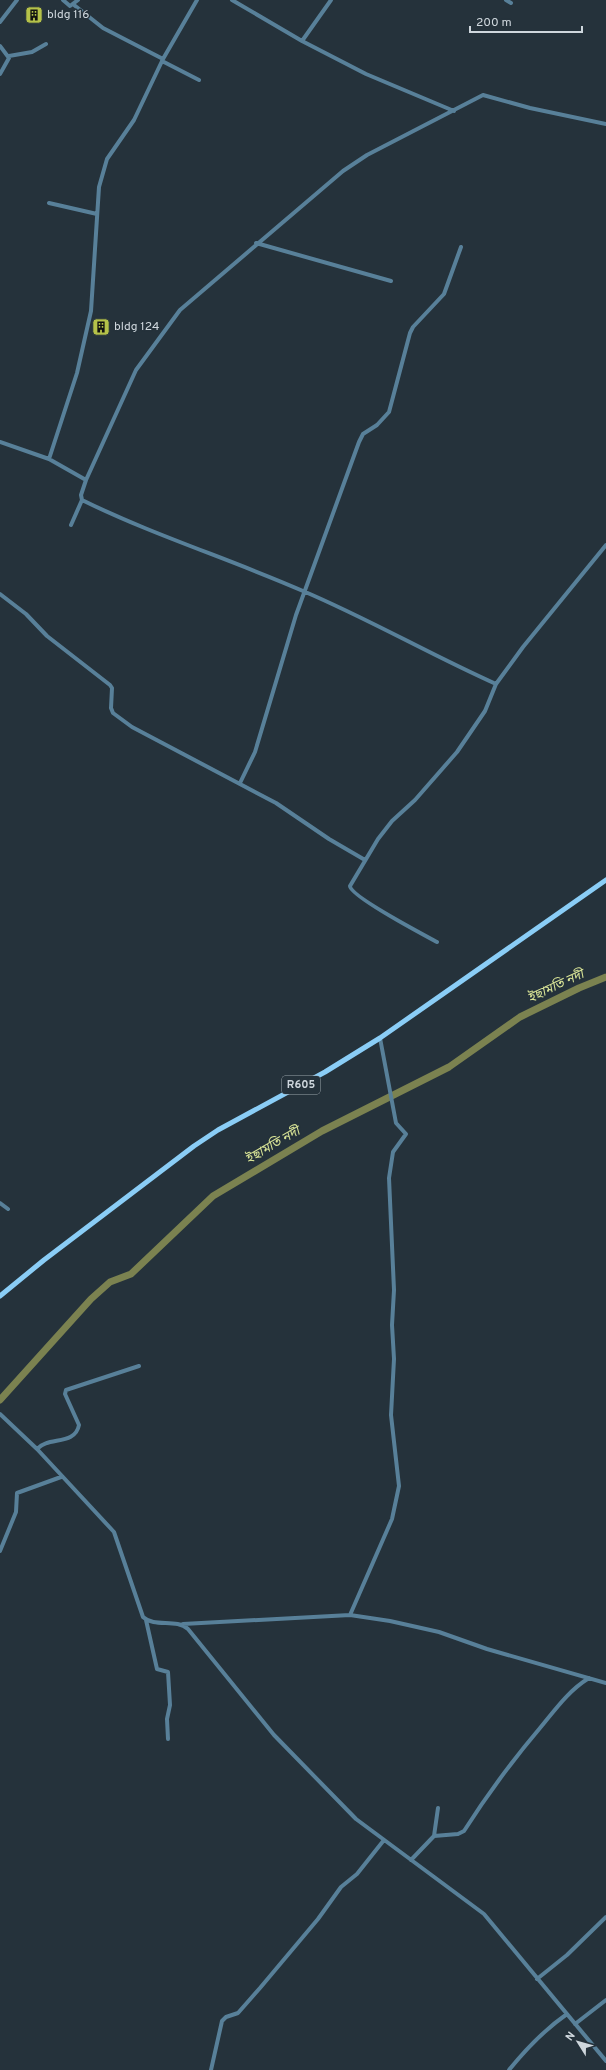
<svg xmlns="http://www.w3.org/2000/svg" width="606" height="2070" viewBox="0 0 606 2070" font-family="Overpass,'Noto Sans Bengali',sans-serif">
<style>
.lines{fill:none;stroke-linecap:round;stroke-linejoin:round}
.river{stroke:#7b8250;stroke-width:7}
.minor{stroke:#588099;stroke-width:4}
.major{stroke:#8acdf6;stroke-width:5}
.labels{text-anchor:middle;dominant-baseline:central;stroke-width:3;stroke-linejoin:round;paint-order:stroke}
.shield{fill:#25323b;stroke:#9ca6ac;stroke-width:1}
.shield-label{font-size:11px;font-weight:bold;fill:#cfd7dd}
.poi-label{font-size:12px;fill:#cfd7dd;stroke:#25323b;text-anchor:start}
.water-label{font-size:13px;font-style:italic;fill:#dae597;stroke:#25323b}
</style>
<rect width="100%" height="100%" fill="#25323b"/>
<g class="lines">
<!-- river -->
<path class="river" d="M0,1400L91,1299L110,1282L131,1274L213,1196L322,1131L449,1067L520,1017L579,988L606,977"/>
<!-- minor -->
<path class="minor" d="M63,0L70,6L78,0
M232,0L302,41L366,74L454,111
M506,0L511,3
M74,5L103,28L163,59L197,0
M0,22L17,0
M302,41L331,0
M0,46L9,58L0,74
M9,56L32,52L46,44
M162,61L199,80
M49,203L97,214
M256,243L391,281
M0,442L49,459L86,480
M49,459L77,373L91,311L99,187L107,159L134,120L163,59
M82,500C153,535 230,559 303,591C369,619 431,655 496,684
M71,525L82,500L81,495L86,480L136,370L180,310L343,171L367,155L483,95L530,108L606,124
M0,594L26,614L47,636L110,685L112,688L111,708L113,713L132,727L276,803L329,839L365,860
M240,783L255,752L296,615L359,442L363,434L377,425L389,412L410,333L413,327L444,294L461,247
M437,942C424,935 350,896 350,886L378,839L392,821L415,800L457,752L485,711L496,684L523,647L606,545
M0,1203L8,1209
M0,1414L37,1449L114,1532L143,1617C155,1628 176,1618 188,1629L274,1735L356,1819L484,1914L606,2061
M37,1449C48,1436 75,1446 79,1425L65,1394L66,1390L139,1366
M0,1551L16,1512L17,1493L61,1477
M350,1615L392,1519L399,1486L391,1415L394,1359L392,1325L394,1290L389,1178L393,1152L406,1134L396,1123L380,1038
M146,1620L157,1669L168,1672L170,1705L167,1719L168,1739
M183,1624L350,1615L390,1621L439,1632L487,1649L606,1683
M434,1836L438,1808
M411,1860L434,1836L458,1834L464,1831C487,1795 512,1761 540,1728C555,1710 568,1691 589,1678
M537,1979L567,1955L606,1917
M575,2024L606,2000
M211,2070L222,2021L226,2017L238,2013L260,1988L318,1919L341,1887L357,1874L384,1840
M509,2070C526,2049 544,2030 567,2014"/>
<!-- major -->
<path class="major" d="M0,1296L44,1260L194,1146L218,1130L325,1072L380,1038L606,880"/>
</g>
<!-- icons -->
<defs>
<symbol id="building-square" viewBox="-11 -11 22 22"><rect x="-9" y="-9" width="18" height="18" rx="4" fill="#b5c249" stroke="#25323b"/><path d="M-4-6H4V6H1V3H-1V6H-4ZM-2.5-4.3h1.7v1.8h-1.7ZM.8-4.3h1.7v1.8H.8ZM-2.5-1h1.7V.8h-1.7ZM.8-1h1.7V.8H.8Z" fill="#111"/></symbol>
</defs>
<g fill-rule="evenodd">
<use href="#building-square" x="24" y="5" width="20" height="20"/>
<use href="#building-square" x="91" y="317" width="20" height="20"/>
</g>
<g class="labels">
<!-- shield labels -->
<rect class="shield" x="282" y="1076" width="38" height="18" rx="3"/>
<g class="shield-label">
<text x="301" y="1085">R605</text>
</g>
<!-- poi labels -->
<g class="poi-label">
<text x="47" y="15">bldg 116</text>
<text x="114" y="327">bldg 124</text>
</g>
<!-- water labels -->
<g class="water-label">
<text transform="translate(556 987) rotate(-25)">ইছামতি নদী</text>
<text transform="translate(273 1146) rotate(-30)">ইছামতি নদী</text>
</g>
</g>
<!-- north arrow -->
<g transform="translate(578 2042) rotate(307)" stroke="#25323b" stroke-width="3" paint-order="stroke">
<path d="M0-3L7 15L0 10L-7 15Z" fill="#cfd7dd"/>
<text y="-6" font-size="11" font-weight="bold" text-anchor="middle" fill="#cfd7dd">N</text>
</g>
<!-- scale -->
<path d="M470 26v6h112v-6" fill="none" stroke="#cfd7dd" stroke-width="2"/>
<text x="476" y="26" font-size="12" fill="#cfd7dd" stroke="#25323b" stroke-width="3" paint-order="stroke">200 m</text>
</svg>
